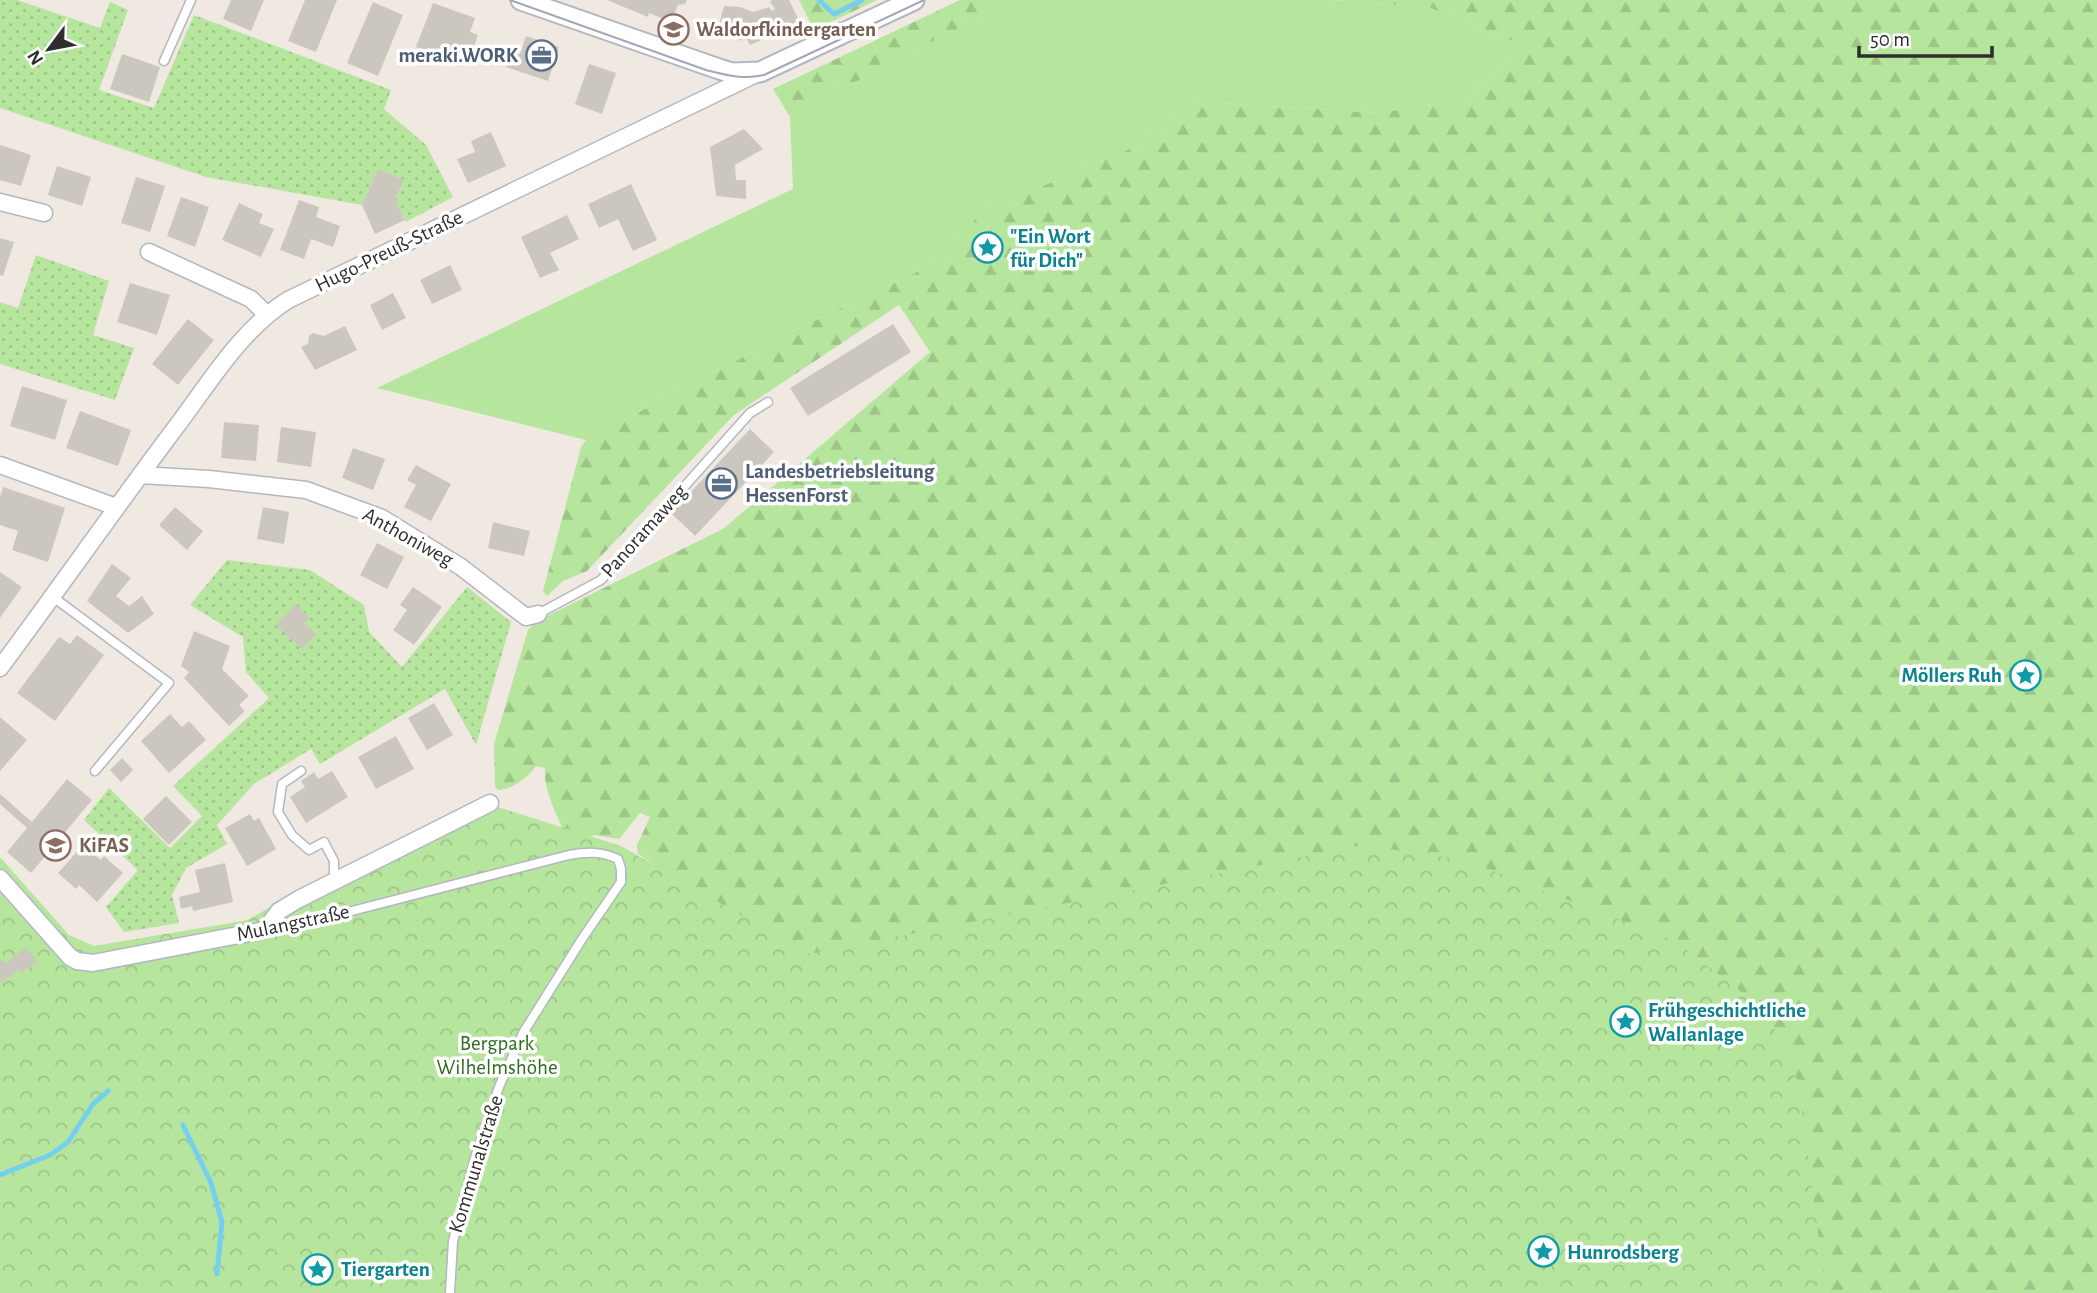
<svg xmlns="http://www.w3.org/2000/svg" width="2097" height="1293" viewBox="0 0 2097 1293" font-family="'Alegreya Sans',sans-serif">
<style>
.grass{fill:#b6e59e}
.forest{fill:url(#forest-firs)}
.park{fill:url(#park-crowns)}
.garden{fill:url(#garden-dots)}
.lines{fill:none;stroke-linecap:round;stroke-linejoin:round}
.stream{stroke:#75cff0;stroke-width:5}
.building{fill:#cbc7bf}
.service-casing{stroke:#b4b7c1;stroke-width:11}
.minor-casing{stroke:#b4b7c1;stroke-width:19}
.tertiary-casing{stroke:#b4b7c1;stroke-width:23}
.service{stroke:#fff;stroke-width:8}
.minor{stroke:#fff;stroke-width:16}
.tertiary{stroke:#fff;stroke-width:19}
.tram{stroke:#a3a6b8;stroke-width:2}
.labels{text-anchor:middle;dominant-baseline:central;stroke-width:7;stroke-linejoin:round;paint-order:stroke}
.education-label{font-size:21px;font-weight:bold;fill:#785e54;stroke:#fff;text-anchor:start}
.service-label{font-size:21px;font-weight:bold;fill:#4e5e75;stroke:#fff;text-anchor:end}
.culture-label{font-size:21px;font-weight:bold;fill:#0d838f;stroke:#fff;text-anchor:start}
.street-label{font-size:21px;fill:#2e2e2e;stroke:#fff}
.park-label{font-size:21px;fill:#2c6e1b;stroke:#fff}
</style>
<defs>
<pattern id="forest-firs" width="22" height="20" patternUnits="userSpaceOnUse" patternTransform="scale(1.75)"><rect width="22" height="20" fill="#b6e59e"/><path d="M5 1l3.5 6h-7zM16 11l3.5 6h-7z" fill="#9dc588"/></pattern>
<pattern id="park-crowns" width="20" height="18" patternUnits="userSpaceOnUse" patternTransform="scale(1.75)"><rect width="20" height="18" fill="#b6e59e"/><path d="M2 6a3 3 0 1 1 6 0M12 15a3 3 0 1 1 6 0" fill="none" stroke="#9dc588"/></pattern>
<pattern id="garden-dots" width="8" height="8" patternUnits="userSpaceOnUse" patternTransform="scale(1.75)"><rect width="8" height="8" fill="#b6e59e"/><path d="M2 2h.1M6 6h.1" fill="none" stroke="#9dc588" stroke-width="1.8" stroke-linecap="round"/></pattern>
</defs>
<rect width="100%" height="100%" fill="#efe9e1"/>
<!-- grass -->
<path class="grass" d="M1004,0H1333L1428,7L1527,46L1465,98L1381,113L1202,102L1128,150L981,212L942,260L791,332L586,440L377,388L793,189L790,117L808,99L860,80L900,54L948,35Z"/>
<!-- forest -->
<path class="forest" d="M799,0H877L814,30Z
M960,0H1004L948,35L900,54L860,80L808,99L790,117L773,89Z
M1334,0H2097V1293H458L654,865L638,854L637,845L650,817L640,813L619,839L594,835L581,843L566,836C557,815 543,790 545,768L536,766C527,778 514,789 498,790L495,786L494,744L528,630L535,622L723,529L930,352L899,305L734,415L587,571L563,581L547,596L543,591L581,447L586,440L791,332L942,260L981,212L1128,150L1202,102L1381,113L1465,98L1526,46L1428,7Z"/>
<!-- park -->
<path class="park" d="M476,800L621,846L809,954L1362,845L1464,860L1673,940L1756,1003L1783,1040L1798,1079L1826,1293H0V857L69,935L94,946L248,920L292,894Z"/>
<!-- garden -->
<path class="garden" d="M0,0H17L100,28L110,2L128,10L99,90L154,108L194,15L391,90L384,109L426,145L453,197L406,222L395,199L404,180L378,169L362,205L206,177L0,108Z
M36,255L109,281L93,335L134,348L115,400L0,364V302L18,308Z
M227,560L310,570L364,605L369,632L402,667L467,587L511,622L476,745L445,689L320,764L311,749L254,784L217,825L227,844L186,868L172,895L179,923L124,932L106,907L138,870L84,820L109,788L170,848L202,816L173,786L269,698L246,672L243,637L190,605Z"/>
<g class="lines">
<!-- stream -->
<path class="stream" d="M819,0L834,14L862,0
M183,1125L211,1183L222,1222L217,1274
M0,1175L50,1155L68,1142L93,1104L108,1091"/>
</g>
<!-- building -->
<path class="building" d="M231,0H264L251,31L223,19Z
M305,0H337L316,52L288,41Z
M607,0H687L685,4L678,5L671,22L649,13L648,17Z
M772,0H789L800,22L785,29L783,25L780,26L781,31L750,45L747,40L742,39V41L717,32L724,6L740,7L753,12L769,7L772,11L775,9L770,2Z
M373,2L403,15L378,76L347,63Z
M433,3L475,18L470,32L478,35L471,55L453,49L451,54L438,49L436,54L416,47Z
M526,36L559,47L548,81L506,67L512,51L520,54Z
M122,54L160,67L149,102L110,89Z
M589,64L616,73L602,114L575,104Z
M744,129L763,149L735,165L736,180H746V199L716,196L710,147Z
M491,132L506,166L468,183L457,159L475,152L471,141Z
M0,145L31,155L21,186L0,180Z
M57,166L91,177L82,206L48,195Z
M378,169L404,180L395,199L405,220L375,234L362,205Z
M136,177L165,186L150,232L121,223Z
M631,184L657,240L633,251L618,219L599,228L588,204Z
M181,197L209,207L195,247L167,236Z
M299,200L319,207L316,217L340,226L333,247L311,239L304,259L280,250Z
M239,203L263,214L259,223L274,229L261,257L222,240Z
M567,215L579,239L550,253L559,270L540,278L521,237Z
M0,238L14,242L3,276L0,275Z
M450,265L462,290L432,304L420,280Z
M130,283L170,295L157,335L117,322Z
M393,293L406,318L382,330L370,305Z
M188,319L214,340L178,385L152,364Z
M893,324L911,352L808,416L790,388Z
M345,326L357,350L315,370L301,347L308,344L309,336L313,333L324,336Z
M22,386L67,400L55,440L10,426Z
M80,411L131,430L118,466L66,448Z
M224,422L259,425L256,461L221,458Z
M281,427L316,432L311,467L277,462Z
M750,429L774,452L695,536L671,513Z
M353,448L385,459L373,490L342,478Z
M416,465L451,484L431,521L404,507L416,485L407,480Z
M3,487L65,508L48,562L12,550L18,531L0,525V497Z
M175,507L203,531L187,550L159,525Z
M263,507L289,512L284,544L257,539Z
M493,522L530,531L524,556L488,548Z
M377,543L404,557L387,589L360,575Z
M112,564L131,578L116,596L129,606L142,596L154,614L128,633L87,601Z
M0,572L22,587L0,618Z
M413,587L442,607L414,645L393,630L407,610L400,605Z
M296,604L310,618L304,623L316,634L302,649L276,625Z
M194,631L230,646L222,669L249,696L239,705L245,711L229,726L184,678L189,672L181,666Z
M77,635L104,655L55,721L17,693L59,637L70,644Z
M434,703L453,735L427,750L408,718Z
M170,714L182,727L189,721L206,740L169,773L141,741Z
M0,717L27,740L0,771Z
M396,736L414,769L376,789L358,757Z
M122,758L133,770L121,782L110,770Z
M332,771L348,797L306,823L290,797L305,787L301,781L314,772L318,779Z
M67,779L92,800L31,873L7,852L27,828L0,804V794L32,822Z
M166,796L192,822L169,845L143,819Z
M250,814L254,821L259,818L276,849L247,866L225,828Z
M83,845L101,860L104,856L123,873L97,902L79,885L76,889L58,873Z
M225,863L233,902L193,911L192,906L181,909L179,897L200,892L195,870Z
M26,947L37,961L22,973L19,969L0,984V958L5,964Z"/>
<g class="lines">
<defs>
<path id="service" d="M164,61L191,0
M53,597L169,683L95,771
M538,614L601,580L750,413L768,402
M301,771L282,784L278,812L292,835L309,850L324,842L334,861V882
M267,930L290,927L569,855C587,852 601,851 618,859L621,869V882L582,939L523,1033L499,1087L475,1158L453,1241L450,1293"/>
<path id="minor" d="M0,202L44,213
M149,252L251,299L266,314
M0,465L116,507
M140,475L209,479L306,490L382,518L461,567L526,617L538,614
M0,668C60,587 118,504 179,423C212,379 241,330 288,300L758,73
M0,878L70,957L77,961L93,963L265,930L279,911L299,899L490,803"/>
<path id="tertiary" d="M521,0L719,69L732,73L760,72L914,0"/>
</defs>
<!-- service casing -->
<use href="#service" class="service-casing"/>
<!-- minor casing -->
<use href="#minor" class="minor-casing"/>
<!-- tertiary casing -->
<use href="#tertiary" class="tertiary-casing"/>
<!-- service -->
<use href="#service" class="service"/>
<!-- minor -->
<use href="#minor" class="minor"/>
<!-- tertiary -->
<use href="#tertiary" class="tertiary"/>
<!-- tram -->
<path class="tram" d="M510,0L706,70C726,75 743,80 764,75L924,0"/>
</g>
<!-- icons -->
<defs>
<symbol id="school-ring" viewBox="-11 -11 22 22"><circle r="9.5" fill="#fff" stroke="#8d6e63" stroke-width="1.5"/><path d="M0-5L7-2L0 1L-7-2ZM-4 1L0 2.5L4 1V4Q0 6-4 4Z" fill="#8d6e63"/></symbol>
<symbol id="office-ring" viewBox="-11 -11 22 22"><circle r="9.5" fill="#fff" stroke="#5c6f8a" stroke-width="1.5"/><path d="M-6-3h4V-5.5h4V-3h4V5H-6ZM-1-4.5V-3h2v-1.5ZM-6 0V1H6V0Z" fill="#5c6f8a"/></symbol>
<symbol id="sight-ring" viewBox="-11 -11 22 22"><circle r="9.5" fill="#fff" stroke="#0f9aa8" stroke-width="1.5"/><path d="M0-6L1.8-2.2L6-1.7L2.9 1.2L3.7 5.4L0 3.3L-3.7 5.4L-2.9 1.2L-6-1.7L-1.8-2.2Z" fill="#0f9aa8"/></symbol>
</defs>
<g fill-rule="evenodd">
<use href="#school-ring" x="656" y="12" width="35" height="35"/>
<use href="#office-ring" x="524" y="38" width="35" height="35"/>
<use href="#sight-ring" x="970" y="230" width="35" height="35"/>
<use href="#office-ring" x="704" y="466" width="35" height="35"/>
<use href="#sight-ring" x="2008" y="658" width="35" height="35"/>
<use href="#school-ring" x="38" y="828" width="35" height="35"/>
<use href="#sight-ring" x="1608" y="1004" width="35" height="35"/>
<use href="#sight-ring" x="1526" y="1234" width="35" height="35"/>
<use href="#sight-ring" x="300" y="1252" width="35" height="35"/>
</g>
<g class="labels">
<!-- education labels -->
<g class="education-label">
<text x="696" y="29">Waldorfkindergarten</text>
<text x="79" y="845">KiFAS</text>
</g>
<!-- service labels -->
<g class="service-label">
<text x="518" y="55">meraki.WORK</text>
<text x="745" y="471" text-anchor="start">Landesbetriebsleitung<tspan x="745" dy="24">HessenForst</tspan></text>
</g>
<!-- culture labels -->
<g class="culture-label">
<text x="1010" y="236">"Ein Wort<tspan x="1010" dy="24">für Dich"</tspan></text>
<text x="2002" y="675" text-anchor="end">Möllers Ruh</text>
<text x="1648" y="1010">Frühgeschichtliche<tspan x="1648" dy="24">Wallanlage</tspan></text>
<text x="1567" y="1252">Hunrodsberg</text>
<text x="341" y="1269">Tiergarten</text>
</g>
<!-- street labels -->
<g class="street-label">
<text transform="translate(389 251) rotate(-26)">Hugo-Preuß-Straße</text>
<text transform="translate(644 531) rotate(-48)">Panoramaweg</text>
<text transform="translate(408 537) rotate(29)">Anthoniweg</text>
<text transform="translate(293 923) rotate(-12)">Mulangstraße</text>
<text transform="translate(476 1164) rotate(-73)">Kommunalstraße</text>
</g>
<!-- park labels -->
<g class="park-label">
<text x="497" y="1043">Bergpark<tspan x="497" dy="24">Wilhelmshöhe</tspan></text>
</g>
</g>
<!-- north arrow -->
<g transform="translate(49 49) rotate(238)" stroke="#ffffff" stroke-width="5" paint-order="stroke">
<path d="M0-5L12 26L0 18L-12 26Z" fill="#2e2e2e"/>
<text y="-10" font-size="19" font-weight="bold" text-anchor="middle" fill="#2e2e2e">N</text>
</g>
<!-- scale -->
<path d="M1859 46v10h133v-10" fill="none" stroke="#2e2e2e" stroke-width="3.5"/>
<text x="1870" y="46" font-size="21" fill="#2e2e2e" stroke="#ffffff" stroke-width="5" paint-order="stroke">50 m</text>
</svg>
